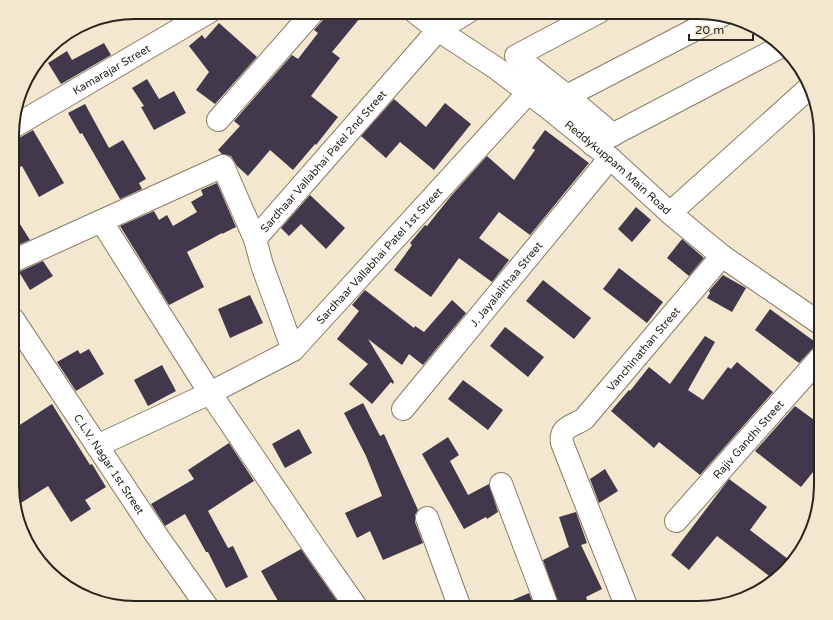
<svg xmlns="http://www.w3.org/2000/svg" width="833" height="620" viewBox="0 0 833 620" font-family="'Varela Round',sans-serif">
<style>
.building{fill:#41384b}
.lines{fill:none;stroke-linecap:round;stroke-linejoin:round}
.minor-casing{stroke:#887c67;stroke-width:24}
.minor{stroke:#fff;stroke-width:22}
.labels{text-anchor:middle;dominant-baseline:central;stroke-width:4;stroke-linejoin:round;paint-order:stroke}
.street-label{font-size:11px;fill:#29251c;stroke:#f3e7cf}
.rim{fill:none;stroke:#29251c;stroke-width:2}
</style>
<rect width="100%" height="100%" fill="#f3e7cf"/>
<!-- building -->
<path class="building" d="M325,12H365L332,52L340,58L311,96L338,117L316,145L315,144L293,170L270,150L248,176L237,166L231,156L222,154L218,150L240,126L234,121L292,55L298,59L318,33L314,30L323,20Z
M219,23L257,57L215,104L196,90L209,72L189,46L202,35L205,39Z
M104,43L111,55L61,84L48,63L67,51L72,60Z
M147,79L159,99L174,91L186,113L154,130L141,107L144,106L132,88Z
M394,99L426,127L445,103L471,124L434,170L400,142L386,158L361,136Z
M85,104L109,148L123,140L146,179L139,183L142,189L120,199L82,133L80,134L68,113Z
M33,130L64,183L39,197L22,166L20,167L13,153V139L19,138Z
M545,130L589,163L530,235L499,212L479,238L509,260L492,282L459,258L431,297L394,270L412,245L410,243L425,225L427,226L451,196L487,156L514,180L535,150L532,148Z
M217,183L236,227L222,234V233L187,252L204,287L169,305L120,226L154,211L159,220L167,215L173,226L197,212L191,202L203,195L201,190Z
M310,195L345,228L326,249L301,224L289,236L281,228Z
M636,207L651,220L632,242L618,229Z
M13,213L30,240L13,247Z
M682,239L704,258L689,276L667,258Z
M43,261L53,276L30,290L19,272Z
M619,268L663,302L647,323L603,289Z
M723,275L746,288L732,312L707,298L710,293L709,291Z
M543,280L591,318L574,339L526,301Z
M365,290L414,328L415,326L424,332L452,300L466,313L423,365L409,354L402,365L368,339L394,382L393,384L391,382L372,404L349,384L368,364L337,339L359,311L352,305Z
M250,295L263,323L230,338L218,309Z
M770,309L818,344L812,349L799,363L755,330Z
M505,327L544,357L528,377L490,346Z
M705,336L715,342L688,390L703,400L728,367L731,369L737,362L773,392L700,475L659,442L654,448L611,411L629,390L630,391L649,367L670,384Z
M89,349L104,374L76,391L57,362L78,350L80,354Z
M162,365L176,391L148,406L134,380Z
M463,380L503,410L488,430L448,399Z
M363,403L380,436L384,434L418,510L415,515V522L423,543L383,560L370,531L357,538L345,513L382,496L366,456L344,413Z
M52,404L90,465L92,464L106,487L85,500L91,509L71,522L48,486L16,506L12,493V430Z
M795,406L821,425V462L801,487L755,451Z
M299,429L312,453L285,468L272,444Z
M448,437L459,455L450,461L468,495L489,484L498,512L487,519L486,517L464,529L422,454Z
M229,443L254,481L208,511L228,548L233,546L248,577L226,588L208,552H206L185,514L165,526L151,504L194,479L188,470Z
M605,469L618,491L599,503L590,479Z
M729,479L767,507L750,530L788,559L773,579L717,536L689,570L671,555Z
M576,512L587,543L581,545L602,589L586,597L590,608H560L543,560L569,547L559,517Z
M301,549L305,555L342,608H282L261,571Z
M529,593L535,608H494Z"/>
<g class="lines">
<defs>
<g id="minor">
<path id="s1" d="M415,12L438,30L496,68L547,107L610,158L670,213L722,256L821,324"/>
<path d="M599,12L516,56L567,96L721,16"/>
<path d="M555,103L567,96L613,135"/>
<path d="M218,120L313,12"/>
<path id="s2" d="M13,127L209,12"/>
<path d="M593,145L782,46"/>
<path d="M670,213L810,87"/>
<path d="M102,222L210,393L315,548L357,608"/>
<path d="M13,261L223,166L255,239"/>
<path id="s3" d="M13,319L155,533L208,608"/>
<path id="s4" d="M293,350L262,265L255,239L438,30L468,12"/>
<path id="s5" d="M403,409L610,158"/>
<path id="s6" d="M97,446L210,393L293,350L528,93"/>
<path d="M501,484L548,608"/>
<path d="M427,518L460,608"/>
<path id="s7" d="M676,521L821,357"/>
<path id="s8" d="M627,608L562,443C559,427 573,426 584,419L722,256"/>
</g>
</defs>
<!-- minor casing -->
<use href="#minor" class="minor-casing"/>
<!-- minor -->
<use href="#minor" class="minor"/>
</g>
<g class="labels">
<!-- street labels -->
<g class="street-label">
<text stroke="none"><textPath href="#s2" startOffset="114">Kamarajar Street</textPath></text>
<text stroke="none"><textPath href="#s4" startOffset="221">Sardhaar Vallabhai Patel 2nd Street</textPath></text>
<text stroke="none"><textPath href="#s1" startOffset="256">Reddykuppam Main Road</textPath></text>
<text stroke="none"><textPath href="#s6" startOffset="346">Sardhaar Vallabhai Patel 1st Street</textPath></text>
<text stroke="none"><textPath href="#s5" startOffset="162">J. Jayalalithaa Street</textPath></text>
<text stroke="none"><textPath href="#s8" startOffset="305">Vanchinathan Street</textPath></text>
<text stroke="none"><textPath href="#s7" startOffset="109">Rajiv Gandhi Street</textPath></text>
<text stroke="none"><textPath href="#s3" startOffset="174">C.L.V. Nagar 1st Street</textPath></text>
</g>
</g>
<!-- crop -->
<path d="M0 0H833V620H0ZM135 19H698A116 116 0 0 1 814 135V485A116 116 0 0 1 698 601H135A116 116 0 0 1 19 485V135A116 116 0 0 1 135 19Z" fill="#f3e7cf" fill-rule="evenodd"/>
<path class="rim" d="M135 19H698A116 116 0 0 1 814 135V485A116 116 0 0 1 698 601H135A116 116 0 0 1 19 485V135A116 116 0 0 1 135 19Z"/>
<!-- scale -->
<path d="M689 34v6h64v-6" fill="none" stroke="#29251c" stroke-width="2"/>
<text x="695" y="34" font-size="12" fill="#29251c" stroke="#f3e7cf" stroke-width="3" paint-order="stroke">20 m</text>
</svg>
